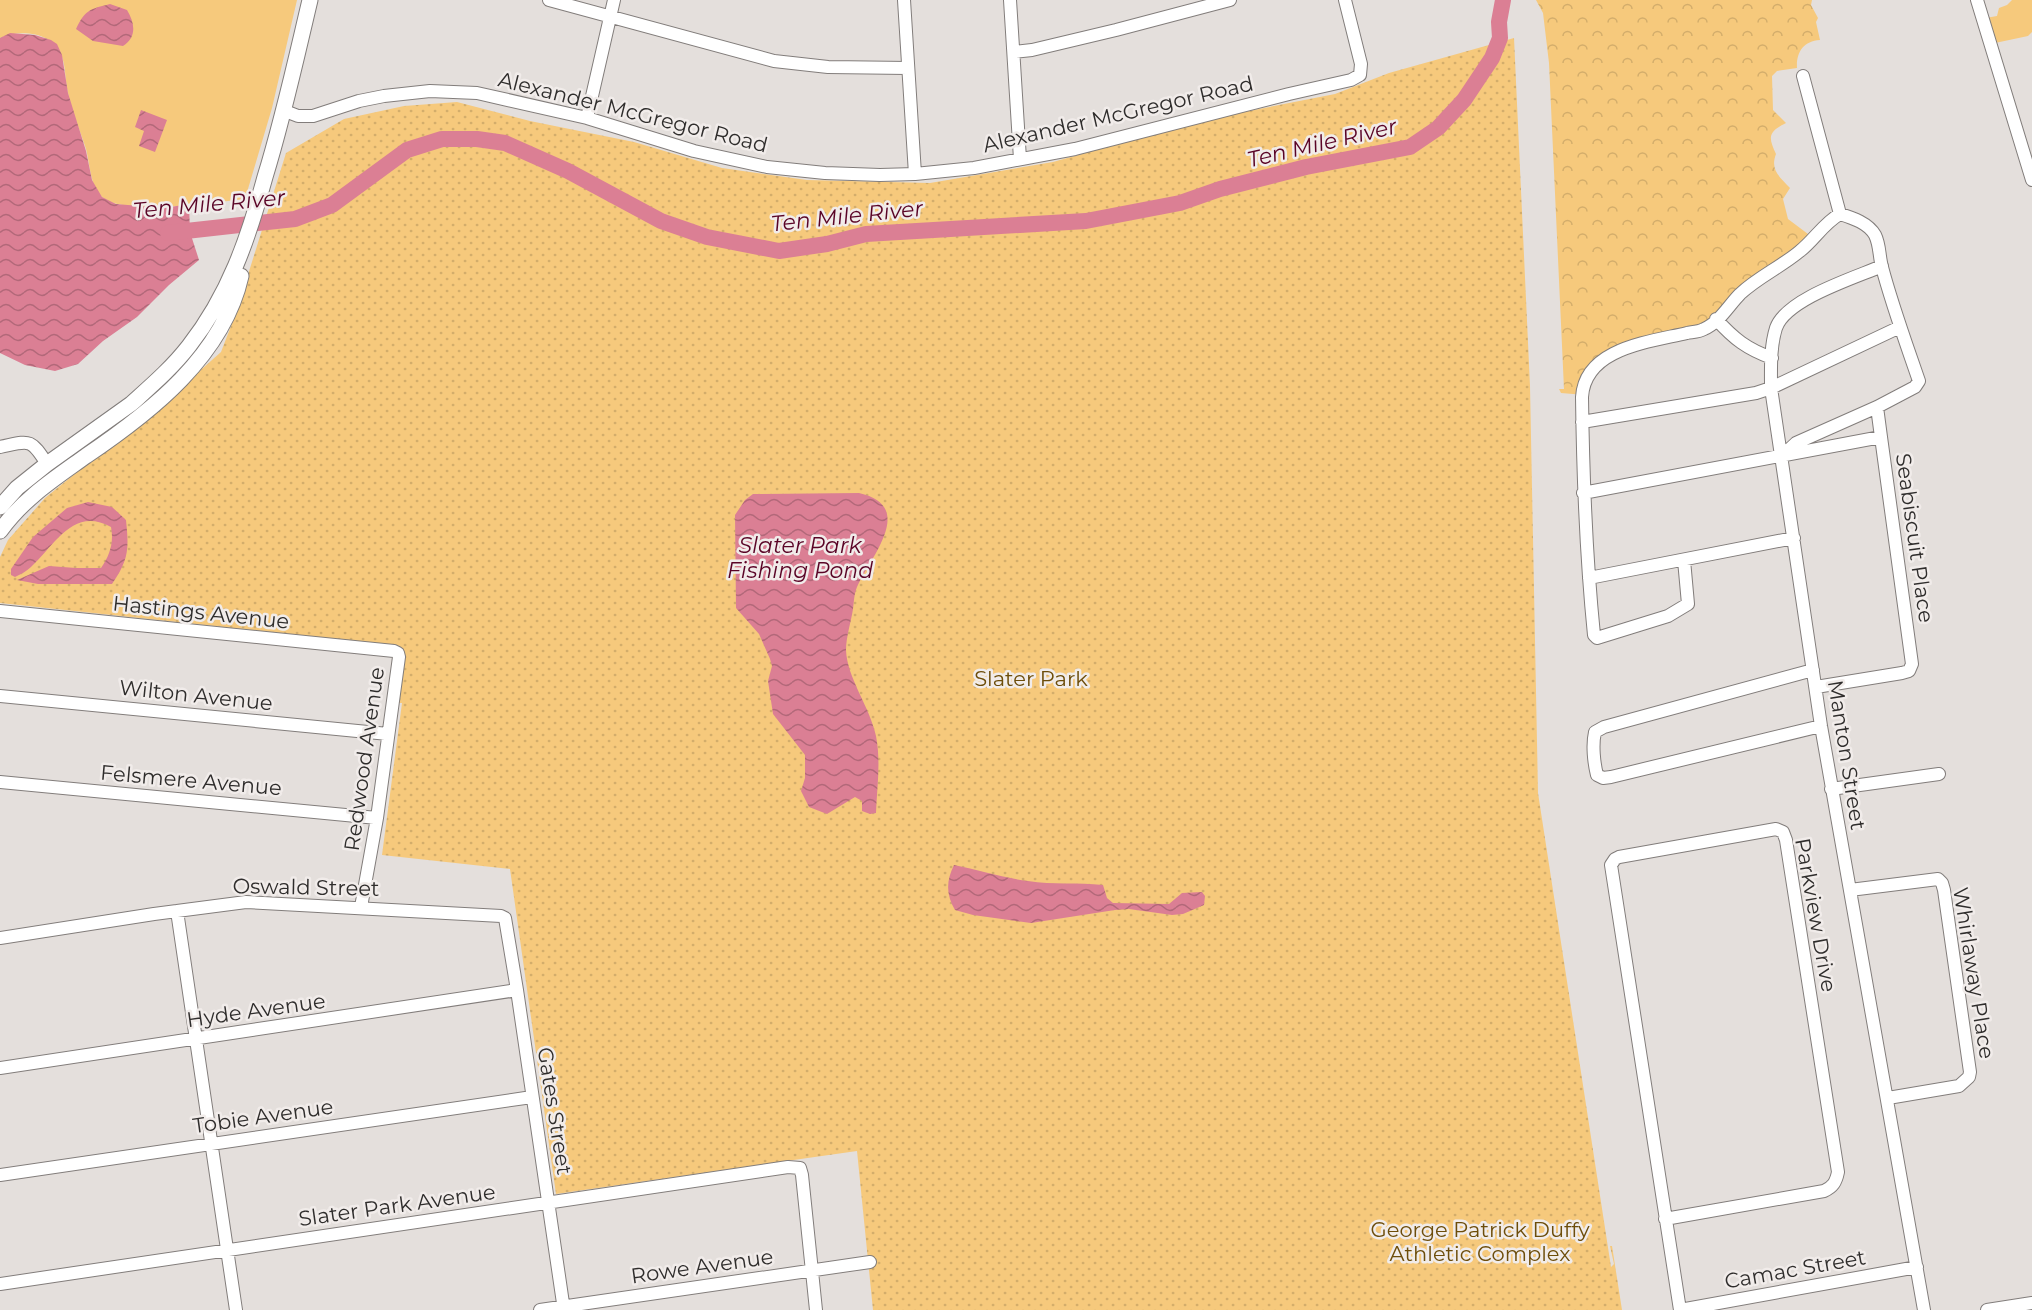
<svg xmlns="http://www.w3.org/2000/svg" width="2032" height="1310" viewBox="0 0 2032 1310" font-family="Montserrat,sans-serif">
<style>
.green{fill:#f6c97c}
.forest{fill:url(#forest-crowns)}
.park{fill:url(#park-dots)}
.water{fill:url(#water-waves)}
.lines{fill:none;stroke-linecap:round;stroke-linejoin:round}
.river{stroke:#db7f94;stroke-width:16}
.minor-casing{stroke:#827d7b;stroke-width:14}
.major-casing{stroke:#827d7b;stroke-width:17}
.minor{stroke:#fff;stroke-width:12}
.major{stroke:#fff;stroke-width:15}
.labels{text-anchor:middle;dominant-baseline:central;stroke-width:5;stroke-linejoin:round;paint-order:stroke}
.street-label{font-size:21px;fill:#2f2d2c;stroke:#f1ecea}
.park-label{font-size:21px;fill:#6d4d0a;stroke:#f1ecea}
.water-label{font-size:22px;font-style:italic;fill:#5a0426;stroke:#f1ecea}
</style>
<defs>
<pattern id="forest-crowns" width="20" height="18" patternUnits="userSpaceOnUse" patternTransform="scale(1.5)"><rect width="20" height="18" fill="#f6c97c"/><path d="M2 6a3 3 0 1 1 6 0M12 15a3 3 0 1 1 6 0" fill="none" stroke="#d3ad6b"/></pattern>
<pattern id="park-dots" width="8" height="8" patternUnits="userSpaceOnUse" patternTransform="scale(1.5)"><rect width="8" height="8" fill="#f6c97c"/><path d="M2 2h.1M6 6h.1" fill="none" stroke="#d3ad6b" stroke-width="1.8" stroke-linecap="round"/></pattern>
<pattern id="water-waves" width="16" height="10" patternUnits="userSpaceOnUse" patternTransform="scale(1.5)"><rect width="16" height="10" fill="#db7f94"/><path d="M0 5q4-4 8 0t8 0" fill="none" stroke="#b26879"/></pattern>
</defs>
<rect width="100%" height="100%" fill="#e4dfdc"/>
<!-- green -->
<path class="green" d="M0,0H297L272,108L245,199C216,202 121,217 101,196C90,185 90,164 86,149C80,130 72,112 68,93C65,81 66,68 62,57C54,32 20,29 0,38Z
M2012,0H2032V32L2028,36L1995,43L1986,18L1997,16L1999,8L2007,5Z"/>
<!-- forest -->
<path class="forest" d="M1536,0H1812L1811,5L1818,18L1816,22L1820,40C1803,41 1796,53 1797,68L1777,71L1772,76L1773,110L1786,123C1768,132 1768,137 1776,154C1770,170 1779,176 1790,188L1783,199L1788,219L1812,237L1717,322L1636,343L1599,365L1585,395L1561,393L1559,389H1564L1549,63L1543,13Z"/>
<!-- park -->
<path class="park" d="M1514,38L1530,386L1538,793L1611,1267L1614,1264L1610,1246H1612L1622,1310H873L857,1151L556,1194L510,869L382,855L402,703H396L400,646L0,603V557L8,540L45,498L176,392L221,352L236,313L286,153L344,119L404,106L457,102L530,121L634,142L722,168L807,180L930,183L1053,162L1203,120L1335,94L1389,73Z"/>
<!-- water -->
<path class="water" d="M110,4L127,10C135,23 137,37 123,46L93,41L76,29C85,10 90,9 110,4Z
M10,33L35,35L51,40L57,44L62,55L68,93L86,151L92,180L102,197L116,204L164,208L189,204L190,232L199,260L169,285L137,317L103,341L78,364L55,371L25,365L0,353V38Z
M141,110L167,120L155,152L139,146L144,131L135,127Z
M859,493C917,506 871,556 857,587C854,594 854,602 853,609C851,622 846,637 846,650C847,678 870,707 876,736C881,762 877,786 876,813L870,814L862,811V801L855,797L827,814L809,807L801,791L805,778V755L773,714L768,681L772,666L770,659L759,634L736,608L735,515L745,500L753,494Z
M88,502L112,507L126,520C129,549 129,559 112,584H38L17,580L49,566L76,568H101C110,555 114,542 111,527C73,506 55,545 31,567C27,571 21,574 15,577L11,575V569L33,537L67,508Z
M954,865C979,870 1003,878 1028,881C1053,885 1078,882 1103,885L1107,898L1113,903L1169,904L1182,893L1202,892L1205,896L1204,905L1183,914L1172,915L1129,909L1115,910L1031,923L973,915L955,910C946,895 946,881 954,865Z"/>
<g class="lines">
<!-- river -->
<path class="river" d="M168,233L295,219L332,205L407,150L442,139H477L505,143L568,171L661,221L707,237L779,251L827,244L866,234L1086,221L1180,203L1220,189L1306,167L1410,147L1438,128L1464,100L1492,58L1500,38L1499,22L1503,0"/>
<defs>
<path id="minor" d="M549,0L774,61L828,67L908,68
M904,0L915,174
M1010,0L1020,159
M1977,0L2032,180
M1014,52L1032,50L1116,30L1230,0
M1803,76L1840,214
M285,111L298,116H313L359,101L384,96L430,91L477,93L587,118L694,151L767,167L825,173L880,175L915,174L974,168L1075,149L1289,94L1351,80L1360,75L1361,64L1345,0
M587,118L614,0
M1882,266C1854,278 1786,299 1776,328C1770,347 1771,369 1771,388L1821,726L1924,1310
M1716,319C1734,339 1747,349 1772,358
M1877,407L1881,437
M1582,422L1756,393L1771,388L1900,327
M0,447C29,441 30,437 47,464
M1583,493L1881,437L1912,664L1909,671L1902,673L1816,687
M1684,560L1688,604L1668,616L1597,638L1594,635C1586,556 1583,477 1582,397C1585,348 1649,342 1687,333C1692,332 1699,332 1704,329C1719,323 1729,305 1740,294C1758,277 1781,267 1800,251C1814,240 1824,223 1840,214C1853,218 1868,223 1875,235C1880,245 1879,256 1882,267C1892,305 1906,343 1919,381L1915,387L1877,407L1796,443L1781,457
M1589,578L1794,538
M0,611L394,651L398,653L399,657L377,818L361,907
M1813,670L1604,727L1595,732C1592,745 1594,763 1597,775L1603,778L1611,777L1821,726
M0,696L388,734
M0,782L377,818
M1831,789L1939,774
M1850,890L1938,879L1942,883L1944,890L1970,1072L1969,1077L1959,1086L1888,1098
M177,911L236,1310
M0,938L154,914L246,902L501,916L505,918L517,990L564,1310
M0,1068L517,990
M0,1175L532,1097
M1665,1219L1824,1191C1833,1187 1836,1182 1838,1172L1786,840L1783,832L1776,829L1619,857L1615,859L1611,865L1680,1310
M0,1284L788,1167L800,1168L802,1175L816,1310
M540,1310L870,1262
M1680,1310L1917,1267
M1987,1310L2032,1303"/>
<path id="major" d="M0,507L17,488L47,464L131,404C151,386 172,368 189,346C229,295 248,239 265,177C283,119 296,59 310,0
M0,531C24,498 54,479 86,456C151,412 223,356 241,276"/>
</defs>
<!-- minor casing -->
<use href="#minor" class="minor-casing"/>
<!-- major casing -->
<use href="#major" class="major-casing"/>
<!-- minor -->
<use href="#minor" class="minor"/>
<!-- major -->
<use href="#major" class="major"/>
</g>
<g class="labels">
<!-- street labels -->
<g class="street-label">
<text transform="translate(633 112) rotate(14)">Alexander McGregor Road</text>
<text transform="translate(1118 114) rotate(-13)">Alexander McGregor Road</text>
<text transform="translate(1915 538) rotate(82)">Seabiscuit Place</text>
<text transform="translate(201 612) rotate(6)">Hastings Avenue</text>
<text transform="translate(196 695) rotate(6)">Wilton Avenue</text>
<text transform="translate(1847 755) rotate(81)">Manton Street</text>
<text transform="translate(364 759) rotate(-82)">Redwood Avenue</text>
<text transform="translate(191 780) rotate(5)">Felsmere Avenue</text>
<text transform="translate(306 887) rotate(1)">Oswald Street</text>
<text transform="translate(1816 915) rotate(80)">Parkview Drive</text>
<text transform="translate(1974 973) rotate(81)">Whirlaway Place</text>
<text transform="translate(256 1010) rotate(-8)">Hyde Avenue</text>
<text transform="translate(555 1111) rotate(81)">Gates Street</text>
<text transform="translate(263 1116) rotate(-8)">Tobie Avenue</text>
<text transform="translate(397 1205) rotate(-8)">Slater Park Avenue</text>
<text transform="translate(702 1266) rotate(-8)">Rowe Avenue</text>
<text transform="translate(1795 1269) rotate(-10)">Camac Street</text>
</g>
<!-- park labels -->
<g class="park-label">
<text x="1031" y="678">Slater Park</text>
<text x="1480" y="1229">George Patrick Duffy<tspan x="1480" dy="24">Athletic Complex</tspan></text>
</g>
<!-- water labels -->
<g class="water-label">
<text transform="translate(1322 143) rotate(-13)">Ten Mile River</text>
<text transform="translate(209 204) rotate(-5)">Ten Mile River</text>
<text transform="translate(847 216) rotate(-6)">Ten Mile River</text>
<text x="800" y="545">Slater Park<tspan x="800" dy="25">Fishing Pond</tspan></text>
</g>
</g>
</svg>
